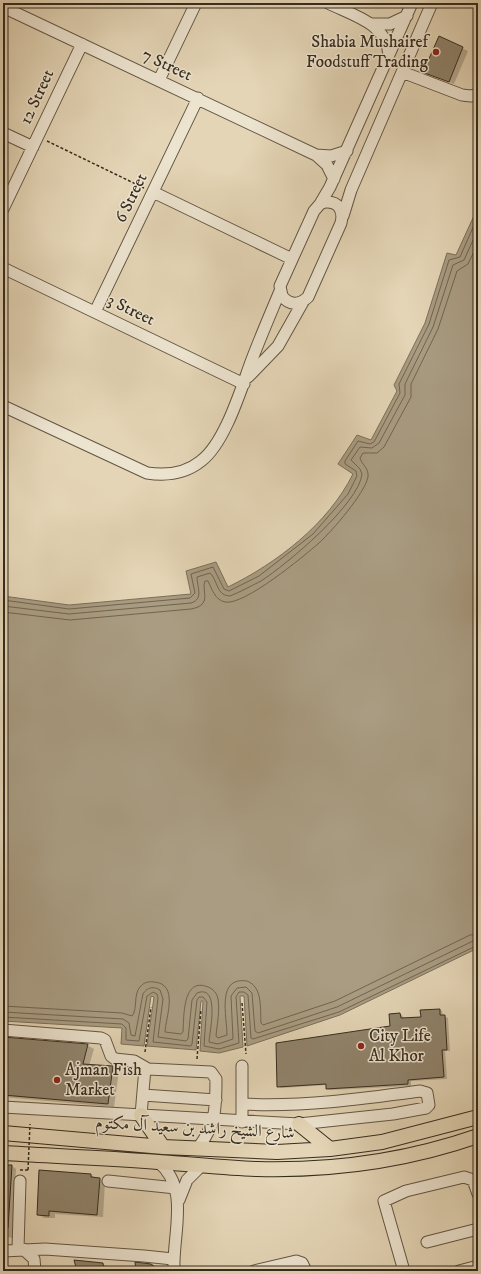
<svg xmlns="http://www.w3.org/2000/svg" width="481" height="1274" viewBox="0 0 481 1274" font-family="'IM FELL DW Pica',Amiri,serif">
<style>
.water{fill:#a99c82;stroke:#7b6f5a}
.shadow{fill:#0003}
.lines{fill:none;stroke-linecap:round;stroke-linejoin:round}
.shore{stroke:#706450;stroke-width:1}
.building{fill:#90846d;stroke:#362c1e}
.minor-casing{stroke:#625644;stroke-width:13}
.major-casing{stroke:#362c1e;stroke-width:16}
.path{stroke:#362c1e;stroke-width:1.5;stroke-dasharray:3 2;stroke-linecap:butt}
.minor{stroke:#ede4d0;stroke-width:11}
.major{stroke:#e4d5b6;stroke-width:14}
.path-bridge{stroke:#362c1e;stroke-width:1.5;stroke-dasharray:3 2;stroke-linecap:butt}
.poi-dot{fill:#8f2418;stroke:#ede4d0;stroke-width:1.5}
.labels{text-anchor:middle;dominant-baseline:central;stroke-width:3;stroke-linejoin:round;paint-order:stroke}
.poi-label{font-size:17px;fill:#362c1e;stroke:#ede4d0;text-anchor:start}
.street-label{font-size:17px;fill:#362c1e;stroke:#ede4d0}
</style>
<rect width="100%" height="100%" fill="#e4d5b6"/>
<filter id="stains"><feTurbulence type="fractalNoise" baseFrequency=".005" numOctaves="4"/><feColorMatrix values="0 0 0 0 .2 0 0 0 0 .09 0 0 0 0 .02 0 0 0 .5 -.17"/></filter>
<radialGradient id="worn" r=".72"><stop offset=".6" stop-color="#630" stop-opacity="0"/><stop offset="1" stop-color="#630" stop-opacity=".3"/></radialGradient>
<!-- water -->
<path class="water" d="M478,207V948L340,1015L247,1046L244,996H240L243,1047L219,1053L200,1051L203,1001H201L196,1050L147,1046L154,997L151,996L144,1046L121,1044L122,1028L3,1021V596L69,605L191,594L186,571L216,562L228,587C277,563 328,524 353,474L338,464L357,435L371,440L397,391L394,385L425,323L447,253L456,255Z"/>
<!-- shadow -->
<path class="shadow" d="M439,38L468,51L454,84L425,73Z
M439,1010L442,1011L443,1016L448,1018L450,1051H445L447,1079L411,1081V1086L330,1090L327,1089V1085L281,1088L278,1086L391,1027L400,1014L403,1016V1019L422,1018Z
M3,1038L87,1045L94,1049L89,1066L113,1067L119,1070L114,1107L3,1097Z
M3,1166H12L16,1169L12,1238L3,1236Z
M91,1175L105,1182L103,1217L55,1214V1218H44L38,1214Z
M102,1264L107,1266L108,1271H78Z"/>
<g class="lines">
<!-- shore -->
<path class="shore" d="M3,600L69,609L190,598L195,593L191,574L213,567L224,589L229,591L259,576L313,534L348,494L357,476L356,471L345,464V461L358,441L370,444L374,442L400,393L399,384L429,324L449,260L460,257L478,216
M3,606L69,614L191,603C204,599 197,587 197,577L210,573C218,580 216,596 230,596C240,592 251,586 261,581C286,565 359,504 362,474L360,469L351,460L360,447L372,448L379,443L405,395V384L433,327L453,265L464,260L478,229
M3,612L70,620L191,609C213,605 201,591 205,581H208C212,589 215,600 225,602C244,606 304,556 319,543C332,531 365,493 368,477C369,468 362,465 360,458L363,453H377L384,447L411,397V384L438,329L457,271L468,264L478,243
M3,1006L122,1013L132,1016C138,1009 133,995 140,987C143,983 148,981 154,982C179,984 166,1016 165,1032L181,1034L183,1032C184,1018 182,976 208,987C213,989 217,993 218,999C220,1010 217,1025 216,1036L218,1038L227,1035C227,1017 216,976 247,981C263,987 260,1009 261,1023L263,1025L335,1001L470,935L478,934
M3,1012L123,1019L129,1023L131,1035L135,1036L143,994C147,987 154,986 160,990L163,999L158,1037L186,1041L188,1039L192,1000L197,993C220,984 210,1030 209,1042L218,1044L233,1039L231,996L237,988L246,987L252,993L255,1031L258,1033L337,1007L473,941L478,940
M3,1017L122,1024L126,1028V1040L139,1041L147,996L153,992L157,994L158,998L153,1042L191,1046L192,1044L197,1000L199,997H203L207,1002L204,1046L219,1049L239,1043L236,997L239,992H244L248,995L251,1038L253,1039L339,1012L478,945"/>
</g>
<!-- building -->
<path class="building" d="M439,36L463,47L449,82L419,71L424,60L428,61Z
M440,1009V1015H445L447,1050H442L444,1077L408,1080V1084L326,1089V1084L277,1087L276,1043L390,1026L389,1014L400,1013L401,1018L421,1017L420,1010Z
M3,1037L88,1044L83,1064L113,1066L108,1104L3,1095Z
M3,1165H12L8,1228L3,1227Z
M39,1170L91,1174V1177L100,1178L97,1215L49,1211V1216L37,1215Z
M74,1260L103,1263L104,1271H77Z
M135,1262L151,1264L161,1271H136Z"/>
<g class="lines">
<defs>
<path id="minor" d="M328,3C352,15 387,23 389,55
M3,7L316,155L331,156L347,151
M372,24H390L407,16
M402,72L462,95L471,96L478,94
M159,80L196,3
M3,133L33,147
M316,155L327,165L334,179
M153,192L292,259
M325,202C339,201 344,211 341,223L308,297C299,306 289,305 282,296L280,286L314,211L320,204Z
M320,204L330,187L412,3
M3,209L82,44
M343,216L351,190L432,3
M3,268L244,384
M95,312L198,98
M248,377L278,346L304,300
M3,406L147,473C167,476 185,474 201,461C225,443 241,389 251,362C260,338 270,315 280,291
M3,1030L101,1038L105,1040L111,1056L115,1059L134,1061L148,1069L211,1072L216,1079C216,1107 216,1125 198,1148
M143,1095L216,1100
M3,1107L299,1124L393,1114L426,1108L429,1105L427,1093L420,1091C361,1099 303,1107 242,1104
M141,1115L145,1068
M242,1122V1066
M158,1162C191,1188 172,1235 174,1271
M108,1181L176,1188
M179,1200L187,1180L202,1165
M427,1242L478,1229
M18,1249L20,1181
M23,1249L34,1259L35,1271
M3,1251L45,1249L144,1256L173,1259
M254,1271L296,1261L302,1263L306,1271
M404,1271L384,1201L406,1191L464,1177L473,1180L478,1194
M459,1271L478,1266"/>
<path id="major" d="M141,1115L163,1147
M299,1124L330,1149
M3,1133L163,1147L277,1152L330,1149L382,1142L478,1117
M3,1153C55,1156 106,1158 158,1162C191,1164 224,1168 257,1169C333,1171 406,1161 478,1136"/>
</defs>
<!-- minor casing -->
<use href="#minor" class="minor-casing"/>
<!-- major casing -->
<use href="#major" class="major-casing"/>
<!-- path -->
<path class="path" d="M47,141L144,188
M242,1003L246,1054
M145,1052L151,1007
M197,1059L201,1009
M20,1170H28"/>
<!-- minor -->
<use href="#minor" class="minor"/>
<!-- major -->
<use href="#major" class="major"/>
<!-- path-bridge -->
<path class="path-bridge" d="M28,1170L30,1124"/>
</g>
<!-- markers -->
<g class="poi-dot">
<circle cx="436" cy="52" r="4"/>
<circle cx="361" cy="1046" r="4"/>
<circle cx="57" cy="1080" r="4"/>
</g>
<g class="labels">
<!-- poi labels -->
<g class="poi-label">
<text x="428" y="42" text-anchor="end">Shabia Mushairef<tspan x="428" dy="20">Foodstuff Trading</tspan></text>
<text x="369" y="1036">City Life<tspan x="369" dy="20">Al Khor</tspan></text>
<text x="65" y="1070">Ajman Fish<tspan x="65" dy="20">Market</tspan></text>
</g>
<!-- street labels -->
<g class="street-label">
<text transform="translate(167 65) rotate(25)">7 Street</text>
<text transform="translate(37 97) rotate(-65)">12 Street</text>
<text transform="translate(131 198) rotate(-64)">6 Street</text>
<text transform="translate(131 310) rotate(26)">3 Street</text>
<text transform="translate(195 1128) rotate(3)">شارع الشيخ راشد بن سعيد آل مكتوم</text>
</g>
</g>
<!-- margin -->
<rect width="481" height="1274" fill="none" stroke="#e4d5b6" stroke-width="16"/>
<rect x="4" y="4" width="473" height="1266" fill="none" stroke="#362c1e" stroke-width="2"/>
<rect x="8" y="8" width="465" height="1258" fill="none" stroke="#362c1e"/>
<rect width="100%" height="100%" filter="url(#stains)"/>
<rect width="100%" height="100%" fill="url(#worn)"/>
</svg>
